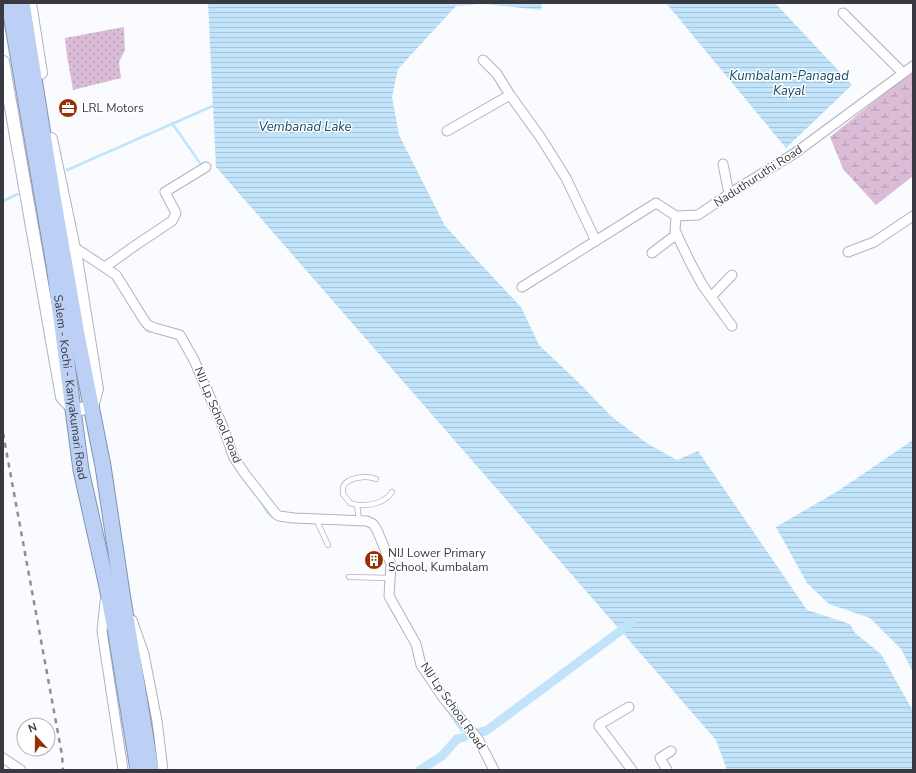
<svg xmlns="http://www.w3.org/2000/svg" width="916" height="773" viewBox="0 0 916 773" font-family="'Nunito Sans',sans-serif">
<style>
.wetland{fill:url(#wetland-marsh)}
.park{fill:url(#park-dots)}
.water{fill:url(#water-rules)}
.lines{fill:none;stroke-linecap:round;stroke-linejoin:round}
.stream{stroke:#c1e4fb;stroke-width:2.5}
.canal{stroke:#c1e4fb;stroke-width:9}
.service-casing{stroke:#b1b2c2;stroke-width:6}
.minor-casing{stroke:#b1b2c2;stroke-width:11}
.tertiary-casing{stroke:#b1b2c2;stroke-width:14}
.trunk-casing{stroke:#8294b3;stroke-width:17}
.service{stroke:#fff;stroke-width:4.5}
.minor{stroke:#fff;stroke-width:9}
.tertiary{stroke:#fff;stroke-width:12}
.trunk{stroke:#bbd0f4;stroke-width:15}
.rail{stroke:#8e8f94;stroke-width:2.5;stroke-dasharray:5 5;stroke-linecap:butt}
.labels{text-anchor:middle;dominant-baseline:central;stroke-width:3;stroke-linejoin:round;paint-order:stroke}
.poi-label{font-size:12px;fill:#393a41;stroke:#fff;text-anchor:start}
.street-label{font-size:12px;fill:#393a41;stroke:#fff}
.water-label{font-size:13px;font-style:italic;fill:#154966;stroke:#fff}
</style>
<defs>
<pattern id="wetland-marsh" width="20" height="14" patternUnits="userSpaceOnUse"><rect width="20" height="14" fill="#dabcd7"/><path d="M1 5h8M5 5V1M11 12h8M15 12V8" fill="none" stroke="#b29ab0"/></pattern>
<pattern id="park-dots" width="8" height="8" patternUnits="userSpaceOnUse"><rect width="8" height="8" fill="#dabcd7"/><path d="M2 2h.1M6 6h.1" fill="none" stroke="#b29ab0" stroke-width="1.8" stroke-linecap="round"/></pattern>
<pattern id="water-rules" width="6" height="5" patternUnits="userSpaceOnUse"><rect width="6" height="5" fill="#c1e4fb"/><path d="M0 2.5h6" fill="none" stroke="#a7c4d8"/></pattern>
</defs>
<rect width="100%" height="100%" fill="#fafbfe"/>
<!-- wetland -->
<path class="wetland" d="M913,70V176L876,205L843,169L830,137Z"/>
<!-- park -->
<path class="park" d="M124,27L125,50L119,62L121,78L73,90L67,56L65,38Z"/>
<!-- water -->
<path class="water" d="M208,3H542L541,10L483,4L456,6L398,69L392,97L399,135L445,226L521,307L539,345L578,382L612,417L648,444L677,460L698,451L807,610L850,624L855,633L881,654L913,711V770H727L716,740L216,167Z
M666,3H775L852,85L786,148Z
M913,440V672L901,649L870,618L829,604L807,583L776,527L838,491Z"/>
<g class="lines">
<!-- stream -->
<path class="stream" d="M172,123L202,166
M67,170L215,105
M3,201L18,194
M145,327L147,331L154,332
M260,500L268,513L273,517
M388,603L397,619
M446,708L462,731"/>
<!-- canal -->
<path class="canal" d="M480,732L486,731L631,623
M420,770L442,756L457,739L464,737"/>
<defs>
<path id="service" d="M357,505C370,506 385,503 392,492
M316,519L328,545
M359,520L357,505L350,503L343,494C343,492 343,490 343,487C347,477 367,475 376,479
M349,577L390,578"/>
<path id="minor" d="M843,13L903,73
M483,60L497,74L510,95L541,138L566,178L596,241
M447,131L510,95
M723,164L729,194
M676,216L675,231L691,264L703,286L732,326
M74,247L116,275L144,320L148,325L155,328L180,335L194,360L223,427L234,458L245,474L276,514L279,516L294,518L367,521L373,524L377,530L391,564L389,596L416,644L421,665L444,699L478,739L494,770
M848,252L874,242L913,216
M652,253L677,234
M105,267L136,245L172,221L176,213L165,192L206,167
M522,287L656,203L676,216L698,215L729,194L795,153L913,66
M711,297L732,275
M105,602L102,631L123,770
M132,620L144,654L157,721L163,770
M629,707L600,724L599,726L632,770
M3,758L21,770
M667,770L660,758L671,751"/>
<path id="tertiary" d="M30,3L41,73
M3,62L62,397L74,410L92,407L97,389L76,258L51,139"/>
<g id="trunk">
<path id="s1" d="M9,3L54,265L81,470L106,582L116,634L138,770"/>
<path d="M22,3L54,203L78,340L103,466L122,593L151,770"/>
</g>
</defs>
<!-- service casing -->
<use href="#service" class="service-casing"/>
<!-- minor casing -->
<use href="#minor" class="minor-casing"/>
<!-- tertiary casing -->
<use href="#tertiary" class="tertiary-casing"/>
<!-- trunk casing -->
<use href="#trunk" class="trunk-casing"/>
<!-- service -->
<use href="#service" class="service"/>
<!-- minor -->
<use href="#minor" class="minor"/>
<!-- tertiary -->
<use href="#tertiary" class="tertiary"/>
<!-- trunk -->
<use href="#trunk" class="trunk"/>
<!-- rail -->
<path class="rail" d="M3,433L62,755L63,770"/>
</g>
<!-- icons -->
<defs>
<symbol id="office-disc" viewBox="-11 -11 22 22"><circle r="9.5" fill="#963003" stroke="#fff"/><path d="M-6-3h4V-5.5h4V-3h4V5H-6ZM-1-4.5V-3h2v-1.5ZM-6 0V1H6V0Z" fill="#fff"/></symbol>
<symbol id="building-disc" viewBox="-11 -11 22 22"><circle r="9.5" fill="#963003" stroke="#fff"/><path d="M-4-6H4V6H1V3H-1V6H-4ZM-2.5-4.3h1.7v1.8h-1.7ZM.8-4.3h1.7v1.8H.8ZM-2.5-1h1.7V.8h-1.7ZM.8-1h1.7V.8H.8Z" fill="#fff"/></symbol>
</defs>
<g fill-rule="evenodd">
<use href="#office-disc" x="57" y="97" width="22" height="22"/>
<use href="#building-disc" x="363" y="549" width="22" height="22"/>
</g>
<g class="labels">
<!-- poi labels -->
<g class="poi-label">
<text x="82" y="108">LRL Motors</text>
<text x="388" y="553">NIJ Lower Primary<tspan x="388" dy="14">School, Kumbalam</tspan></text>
</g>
<!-- street labels -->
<g class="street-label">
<text transform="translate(758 176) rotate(-33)">Naduthuruthi Road</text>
<text stroke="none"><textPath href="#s1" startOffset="389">Salem - Kochi - Kanyakumari Road</textPath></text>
<text transform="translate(218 415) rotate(67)">NIJ Lp School Road</text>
<text transform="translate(453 706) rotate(55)">NIJ Lp School Road</text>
</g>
<!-- water labels -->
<g class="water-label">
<text x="789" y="76">Kumbalam-Panagad<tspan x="789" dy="15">Kayal</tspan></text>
<text x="305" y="127">Vembanad Lake</text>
</g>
</g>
<!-- border -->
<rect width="916" height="773" fill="none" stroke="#393a41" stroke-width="8"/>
<!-- north arrow -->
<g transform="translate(36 737) rotate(339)"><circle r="19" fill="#ffffff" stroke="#b0b0b3"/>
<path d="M0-3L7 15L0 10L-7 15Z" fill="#963003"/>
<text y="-6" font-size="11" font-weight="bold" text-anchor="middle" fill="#393a41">N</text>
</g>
</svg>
